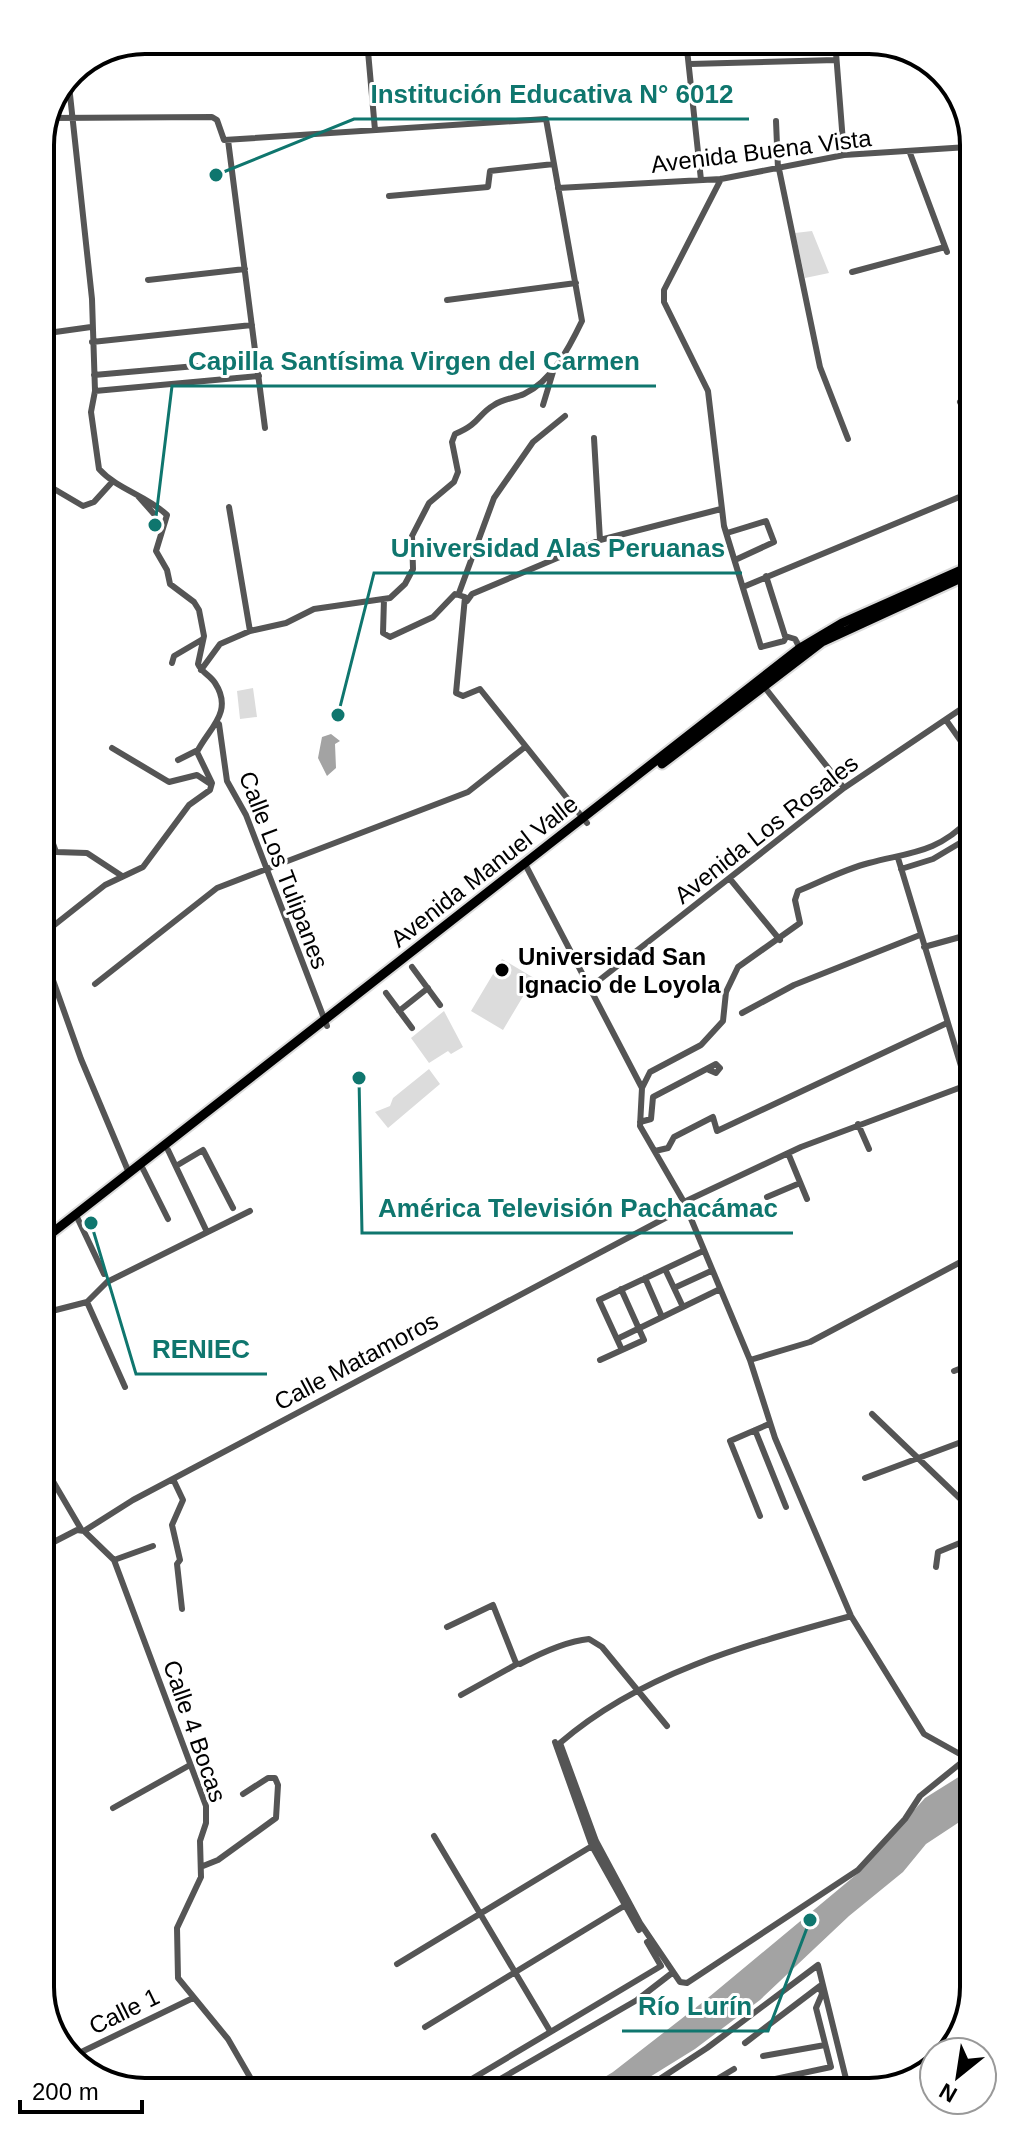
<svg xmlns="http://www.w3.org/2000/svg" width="1014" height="2132" viewBox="0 0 1014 2132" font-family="Helvetica,sans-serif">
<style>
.green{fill:#dcdcdc}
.water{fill:#a3a3a3}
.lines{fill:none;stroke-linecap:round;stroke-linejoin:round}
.stream{stroke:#a3a3a3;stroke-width:2}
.major-casing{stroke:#dbdbdb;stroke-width:13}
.minor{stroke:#555;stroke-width:6}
.major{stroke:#000;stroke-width:9}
.poi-dot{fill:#000;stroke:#fff;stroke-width:3}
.labels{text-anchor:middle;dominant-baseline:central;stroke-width:6;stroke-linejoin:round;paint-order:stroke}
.street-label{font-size:24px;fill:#000;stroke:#fff}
.poi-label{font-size:24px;font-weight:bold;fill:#000;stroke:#fff;text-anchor:start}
.rim{fill:none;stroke:#000;stroke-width:4}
.leader{fill:none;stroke:#0f766e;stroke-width:3}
.callout-dot{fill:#0f766e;stroke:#fff;stroke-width:3}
.callout-label{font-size:26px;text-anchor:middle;font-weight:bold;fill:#0f766e;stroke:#fff;stroke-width:6;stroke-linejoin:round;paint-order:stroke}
</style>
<rect width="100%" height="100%" fill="#fff"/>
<!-- green -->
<path class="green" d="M812,231L829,273L805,278L795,233Z
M253,688L257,717L240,719L237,691Z
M502,959L534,978L503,1030L471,1011Z
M444,1011L463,1047L451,1054L448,1051L429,1063L411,1038Z
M429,1069L440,1084L388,1128L375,1112L390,1106L393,1098Z"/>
<!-- water -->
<path class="water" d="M331,734L340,741L335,744L336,768L327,776L318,758L322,737Z
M973,1768V1813L926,1844L903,1872L849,1916L760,2000L695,2049L632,2088L585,2089L613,2072L703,2002L857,1874L925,1798Z"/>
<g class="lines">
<!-- stream -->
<path class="stream" d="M968,1755L973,1749"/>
<defs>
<path id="major" d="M662,764L822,642L970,574
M43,1240L800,648L842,623L970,566"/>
</defs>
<!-- major casing -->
<use href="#major" class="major-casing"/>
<!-- minor -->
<path class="minor" d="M367,40L375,130
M686,40L701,180
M835,40L844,155
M368,52L508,42
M690,64L836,60
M49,118L212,117L217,120L224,140L546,119L582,321C569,348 552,381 524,394C515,398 503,399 494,405C478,414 480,424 455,434L452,442L458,472L454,482L429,503L412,536L413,569L405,584L390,598L314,609L286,623L250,631L220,644L201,670
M776,121L778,169
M228,140L265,428
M910,153L947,252
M779,169L820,367L848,439
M721,179L664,290V302L708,391L724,526L761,647L784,641L786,637
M558,188L721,179L844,155L968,147
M389,196L488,187L490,171L554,164
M852,272L945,247
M148,280L245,269
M447,300L576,283
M41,334L91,327
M92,342L252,325
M94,375L196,366
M95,391L259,376
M960,402L969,419
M543,405L553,372
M594,438L600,540
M41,466L47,471L49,486L83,506L94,502L113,481
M138,496L154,514
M229,507L250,631
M727,533L766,521L774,542L735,560
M766,576L785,636L795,639L800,648
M743,587L969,493
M459,593L494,498L533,442L565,416
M384,599L383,633L390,637L433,617L455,594L465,597L456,693L463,696L480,689L587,823
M467,601L472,594L600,540L721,509
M172,663L174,656L203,639
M762,684L844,788
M946,720L970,754
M219,724L227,781L246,815L327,1026
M112,748L169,782L197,775L209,783
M178,760L198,750
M42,813L56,852L87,853L122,876
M898,858L971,1099
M525,864L642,1088
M901,869L933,859L970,837
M730,879L780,940
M42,891L51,928
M43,934L105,885L143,867L189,805L210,790L212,783L197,752C209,728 234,712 215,683C210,675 202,673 198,664L204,636L199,610L194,602L170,584L167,570L156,551L167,515C146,495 118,490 99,469L91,412L95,391L92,299L68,76
M924,947L971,934
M412,967L440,1005
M49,969L81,1059L129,1173
M95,984L217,888L468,792L525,747
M588,989L844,788L970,703
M386,993L412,1028
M399,1011L428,988
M742,1013L794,985L920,935
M640,1122L651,1119L653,1097L716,1064L720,1068L716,1073L709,1070
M858,1124L869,1149
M168,1150L207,1232
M655,1151L668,1148L674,1137L713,1117L717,1131L947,1023
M788,1153L807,1199
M176,1166L203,1150L233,1208
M143,1169L168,1219
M767,1197L800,1183
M684,1202L801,1147L967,1085
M76,1215L104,1274
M665,1269L683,1307
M645,1278L662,1317
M674,1288L711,1271
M87,1302L125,1387
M44,1313L87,1302L107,1282L250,1211
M617,1339L718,1290
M622,1350L599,1300L703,1251
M600,1360L644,1340L621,1289
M750,1360L810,1342L972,1256
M954,1371L972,1364
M872,1414L972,1510
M755,1430L786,1507
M44,1466L81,1529
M865,1478L972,1438
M173,1479L183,1500L172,1525L180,1560L177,1564L182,1609
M760,1516L730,1441L769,1424
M84,1531L114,1560L206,1806V1823L200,1841L201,1877L177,1928L178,1978L228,2039L258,2091
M44,1547L77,1530L84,1531L133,1500L686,1207
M114,1560L153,1546
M936,1567L938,1552L972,1538
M851,1616C749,1644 642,1672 560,1743L596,1841L640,1923L680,1982L687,1983L858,1870L905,1819L920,1796L967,1758L973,1757
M447,1627L493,1605L516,1663L520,1664C539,1654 568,1641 589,1639L602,1647L667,1726
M461,1695L517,1664
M555,1742L592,1846L639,1930
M967,1758L924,1734L851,1616L775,1438L750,1360L684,1202L640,1126L642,1088L650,1072L701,1045L723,1021L726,992L738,967L800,923L795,900L798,891C820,882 845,869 869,863C911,852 937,853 970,819
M113,1808L190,1765
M434,1836L550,2031
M203,1866L218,1860L276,1818L278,1785L275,1778H268L243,1794
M397,1964L592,1846
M425,2027L624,1906
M745,2043L820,1986L822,1994L816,2008L831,2067L756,2083
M763,2056L825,2045
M71,2057L193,1998
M646,2088L707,2048L818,1965L848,2087
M702,2088L734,2069
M455,2089L661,1966L647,1942
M483,2089L637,2000L672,1973"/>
<!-- major -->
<use href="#major" class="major"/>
</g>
<!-- markers -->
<circle class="poi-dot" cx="502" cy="970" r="8"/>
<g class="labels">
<!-- street labels -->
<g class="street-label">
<text transform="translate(761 151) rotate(-7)">Avenida Buena Vista</text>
<text transform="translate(766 829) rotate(-38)">Avenida Los Rosales</text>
<text transform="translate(284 870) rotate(69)">Calle Los Tulipanes</text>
<text transform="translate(484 871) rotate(-38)">Avenida Manuel Valle</text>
<text transform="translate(356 1361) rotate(-28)">Calle Matamoros</text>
<text transform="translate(195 1731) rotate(71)">Calle 4 Bocas</text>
<text transform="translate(124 2011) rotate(-26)">Calle 1</text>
</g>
<!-- poi labels -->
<g class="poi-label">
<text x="518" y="956">Universidad San<tspan x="518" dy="28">Ignacio de Loyola</tspan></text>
</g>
</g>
<!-- crop -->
<path d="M0 0H1014V2132H0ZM145 54H869A91 91 0 0 1 960 145V1987A91 91 0 0 1 869 2078H145A91 91 0 0 1 54 1987V145A91 91 0 0 1 145 54Z" fill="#fff" fill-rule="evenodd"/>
<path class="rim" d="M145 54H869A91 91 0 0 1 960 145V1987A91 91 0 0 1 869 2078H145A91 91 0 0 1 54 1987V145A91 91 0 0 1 145 54Z"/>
<!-- callouts -->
<path class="leader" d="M216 175L354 119H749M155 525L172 386H656M338 715L374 573H742M359 1078L362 1233H793M91 1223L136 1374H267M810 1920L768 2031H622"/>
<g class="callout-dot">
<circle cx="216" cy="175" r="8"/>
<circle cx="155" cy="525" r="8"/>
<circle cx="338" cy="715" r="8"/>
<circle cx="359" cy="1078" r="8"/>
<circle cx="91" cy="1223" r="8"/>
<circle cx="810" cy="1920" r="8"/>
</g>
<g class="callout-label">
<text x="552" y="103">Institución Educativa N° 6012</text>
<text x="414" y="370">Capilla Santísima Virgen del Carmen</text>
<text x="558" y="557">Universidad Alas Peruanas</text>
<text x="578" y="1217">América Televisión Pachacámac</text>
<text x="201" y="1358">RENIEC</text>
<text x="695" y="2015">Río Lurín</text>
</g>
<!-- north arrow -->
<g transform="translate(958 2076) rotate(210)"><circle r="38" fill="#ffffff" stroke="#999999" stroke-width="2"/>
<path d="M0-6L14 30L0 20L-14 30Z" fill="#000000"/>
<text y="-12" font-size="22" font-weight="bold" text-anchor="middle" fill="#000000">N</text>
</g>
<!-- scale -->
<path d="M20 2100v12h122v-12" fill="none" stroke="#000000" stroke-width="4"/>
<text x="32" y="2100" font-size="24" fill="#000000" stroke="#ffffff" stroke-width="6" paint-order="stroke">200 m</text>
</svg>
